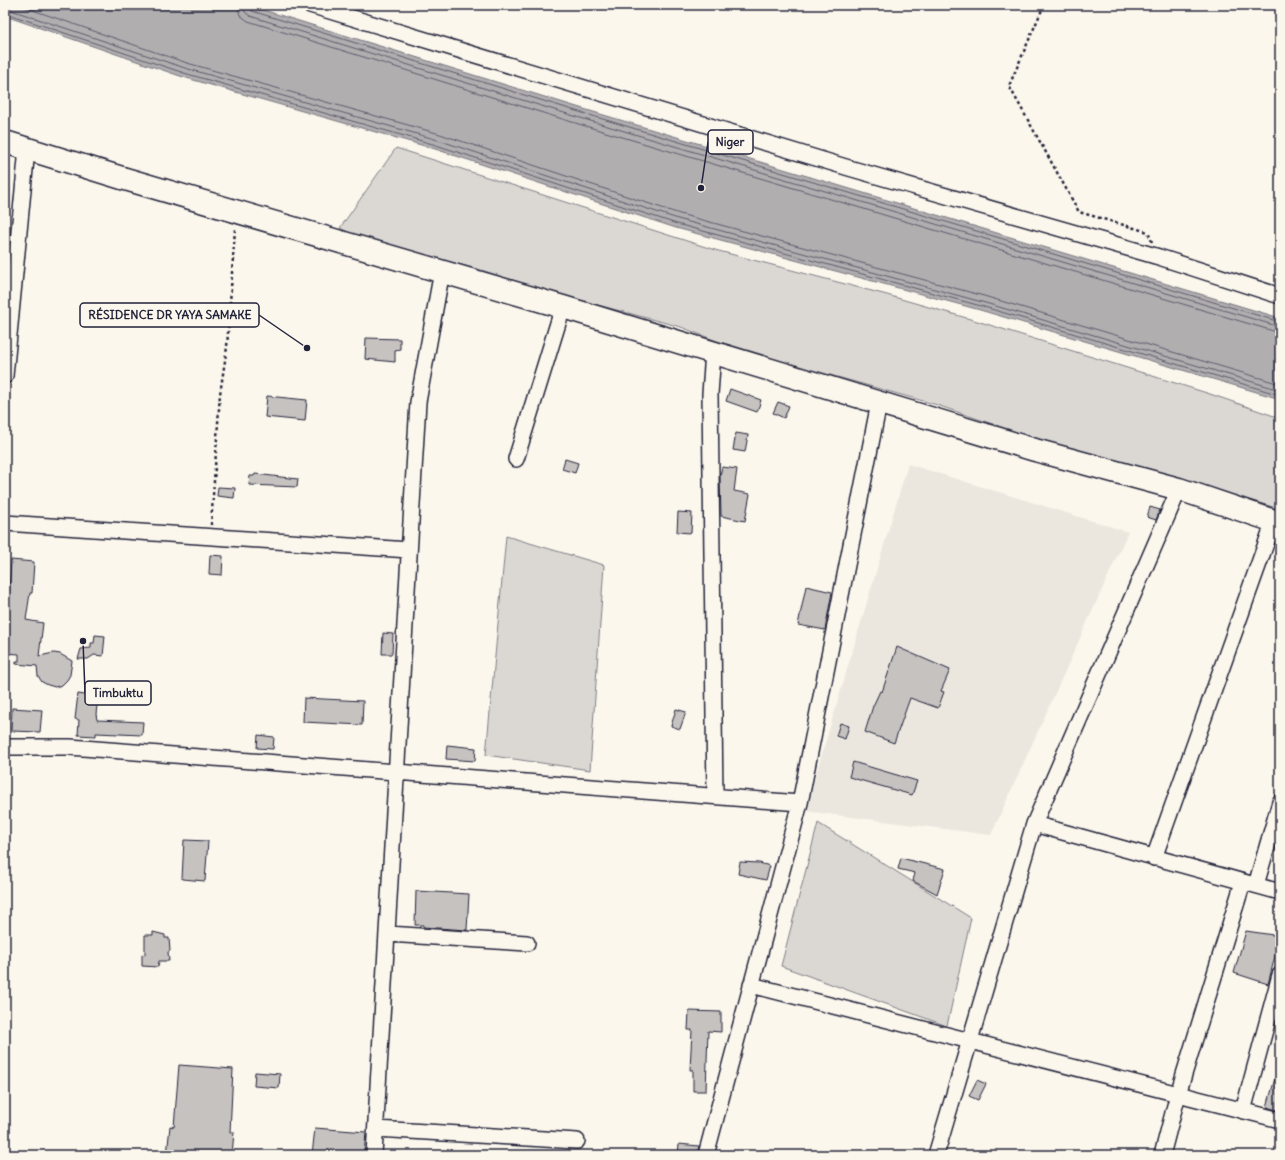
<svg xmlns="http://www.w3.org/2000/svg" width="1285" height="1160" viewBox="0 0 1285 1160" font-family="Delius,sans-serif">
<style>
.built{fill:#ebe7df}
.green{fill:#dbd8d3;stroke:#7e7d87}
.water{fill:#b1aeb0;stroke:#787681}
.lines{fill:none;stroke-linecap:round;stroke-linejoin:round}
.shore{stroke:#5b5a6a;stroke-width:1}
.building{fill:#c6c2c0;stroke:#22223b}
.minor-casing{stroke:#22223b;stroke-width:18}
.secondary-casing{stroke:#22223b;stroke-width:25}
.path{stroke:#22223b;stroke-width:2.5;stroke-dasharray:3 3;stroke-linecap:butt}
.minor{stroke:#fbf7ec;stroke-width:15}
.secondary{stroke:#fbf7ec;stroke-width:22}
.leader{fill:none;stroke:#22223b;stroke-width:1.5}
.callout-dot{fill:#22223b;stroke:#fbf7ec;stroke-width:1.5}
.callout{fill:#fbf7ec;stroke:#22223b;stroke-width:1.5}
.callout-label{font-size:12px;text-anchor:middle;font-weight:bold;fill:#22223b}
</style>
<rect width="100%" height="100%" fill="#fbf7ec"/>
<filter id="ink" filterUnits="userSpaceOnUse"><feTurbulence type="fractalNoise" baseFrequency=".025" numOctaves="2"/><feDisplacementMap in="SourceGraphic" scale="8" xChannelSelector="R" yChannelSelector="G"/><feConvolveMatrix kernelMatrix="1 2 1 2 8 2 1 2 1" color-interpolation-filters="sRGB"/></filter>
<g filter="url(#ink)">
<!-- built -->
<path class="built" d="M908,464L1128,532L991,835L805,811Z"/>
<!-- green -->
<path class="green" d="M396,148L715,250L887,295L977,321L1210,394L1280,418V509L1040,440L934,404L823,373L760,358L681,327L560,295L481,270L362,239L340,228Z
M506,536L604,565L590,770L486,755Z
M818,823L971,918L947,1026L781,966Z"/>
<!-- water -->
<path class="water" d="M5,5H247L577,107L1280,318V399L980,310L676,228L435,149L183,77L5,16Z"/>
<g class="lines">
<!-- shore -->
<path class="shore" d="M18,5L187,63L440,134L680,214L984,296L1280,384
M237,5L240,15L248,21L572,122L1280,333
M243,5L245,12L250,16L574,116L1280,327
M248,5L252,11L576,111L1280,322
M5,8L185,68L438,140L678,219L982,302L1280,390
M5,13L184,73L436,145L677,224L981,306L1280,395"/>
</g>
<!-- building -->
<path class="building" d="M366,338L400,339V349L395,350V362L365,359Z
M730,389L761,400L757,412L726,401Z
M267,396L307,400L305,421L265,417Z
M778,402L789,406L784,418L773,413Z
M736,433L748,435L745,452L733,450Z
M565,459L578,463L575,473L562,469Z
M722,467L737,469L734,491L750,494L745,521L721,516L720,476Z
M255,474L298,479L297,487L249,485L250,476H254Z
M218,487L235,488L234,498L217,496Z
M1150,507L1160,510L1156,520L1147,517Z
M678,512L692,513L691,533L677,532Z
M210,555L223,556L222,575L209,574Z
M11,560L34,562L32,593H30L26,620L43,623L39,656L54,653L60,654L72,661L70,675L67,680L62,685L55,687L48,685L42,682L38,676L37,666L16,664V661H19V654L5,653Z
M806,586L832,592L825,630L798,625Z
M383,633L393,634L392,654H382Z
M95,635L105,636L103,656L94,655L88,659H78L81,649L91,648V643H94Z
M897,647L950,670L941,691L944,692L938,708L910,698L894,743L865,732L873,706L880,691L882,692Z
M78,694L98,697L96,714L97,720L143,722L142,735L96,733V736L78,735L79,720L75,719Z
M304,698L363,701L362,725L303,722Z
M12,708L42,710L40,732L11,731Z
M676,709L686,712L680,729L671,726Z
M840,723L849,726L845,739L836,736Z
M258,735L274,737L273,749L257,748Z
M447,745L476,748L475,761L446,759Z
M853,762L917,781L912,795L849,777Z
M184,840L208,841L205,881L182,879Z
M901,858L945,869L937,894L913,881L915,873L898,869Z
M740,862L759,863L770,866L766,880L738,874Z
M416,891L469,894L467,930L423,927V925H415Z
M1246,931L1280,936L1268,984L1234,973Z
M153,932L165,935V938H169L170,951L168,952L169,961H159L158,967L142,966V954L145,955V935H153Z
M689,1011L721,1012V1032L708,1031L706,1091H693V1070H690L692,1030H688Z
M179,1065L233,1069L230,1132H234L232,1155H167L170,1126L174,1127Z
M1277,1071H1280V1111L1267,1107Z
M255,1072L280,1074L279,1088L254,1086Z
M977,1080L986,1084L978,1100L969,1096Z
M315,1128L366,1132L364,1155H312Z
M679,1144L699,1146L697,1155H678Z"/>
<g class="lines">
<defs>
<path id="minor" d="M310,5L849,168L1159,257L1280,296
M713,352L710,394L715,796
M5,376L27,149
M516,459L563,307
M5,523L409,550
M5,747H70L800,803
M1034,824L1280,892
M1154,858L1274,521
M1256,885L1280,802
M388,934L527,943
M751,985L1280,1120
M1243,1111L1280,975
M376,1129L577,1141
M374,1155L418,402L442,271
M706,1155L800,803L879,403
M936,1155L1034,824L1179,489
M1162,1155L1178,1094L1243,882"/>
<path id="secondary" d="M5,142L122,178L563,307L1035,450L1179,489L1280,523"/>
</defs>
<!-- minor casing -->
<use href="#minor" class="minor-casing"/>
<!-- secondary casing -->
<use href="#secondary" class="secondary-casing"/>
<!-- path -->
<path class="path" d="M1044,5L1009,86L1079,212L1148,232L1152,242
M211,525L220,394L227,347L235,229"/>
<!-- minor -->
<use href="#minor" class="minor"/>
<!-- secondary -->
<use href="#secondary" class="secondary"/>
</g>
</g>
<!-- callouts -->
<path class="leader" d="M701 188L708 142M307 348L259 315M83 641L85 693"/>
<g class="callout-dot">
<circle cx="701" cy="188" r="4"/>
<circle cx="307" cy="348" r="4"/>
<circle cx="83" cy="641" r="4"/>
</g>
<g class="callout">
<rect x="708" y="130" width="45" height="24" rx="4"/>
<rect x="80" y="303" width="179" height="24" rx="4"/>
<rect x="85" y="681" width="66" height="24" rx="4"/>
</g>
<g class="callout-label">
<text x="730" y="146">Niger</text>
<text x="170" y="319">RÉSIDENCE DR YAYA SAMAKE</text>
<text x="118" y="697">Timbuktu</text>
</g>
<!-- margin -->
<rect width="1285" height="1160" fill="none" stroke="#fbf7ec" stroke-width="20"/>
<rect x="10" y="10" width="1265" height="1140" fill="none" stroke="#22223b" stroke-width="1.5" filter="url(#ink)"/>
</svg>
